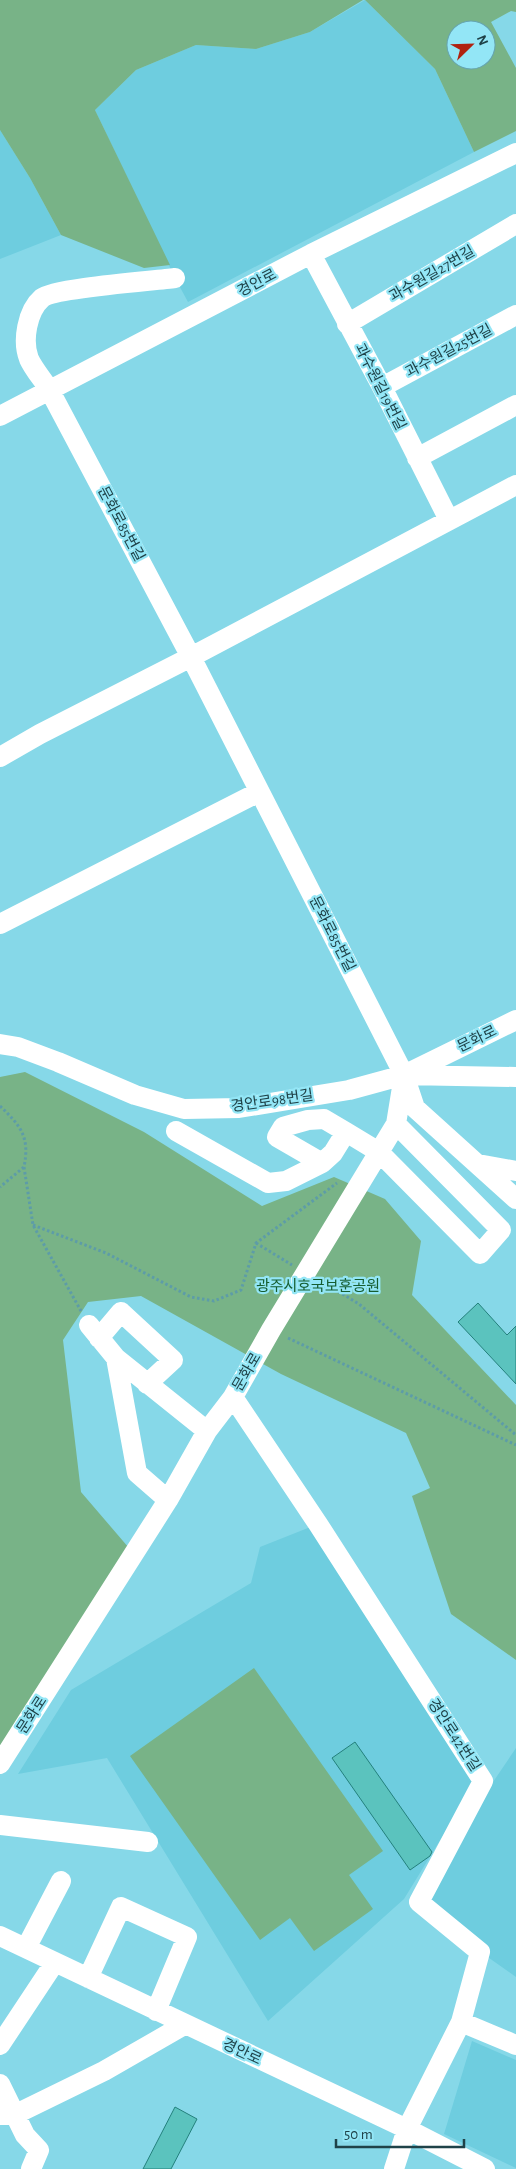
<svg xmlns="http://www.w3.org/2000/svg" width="516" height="2169" viewBox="0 0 516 2169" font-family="'Alegreya Sans','Noto Sans KR',sans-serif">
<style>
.built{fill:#6ecddf}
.green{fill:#78b387;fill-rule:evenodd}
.building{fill:#5bc3be;stroke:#24807c}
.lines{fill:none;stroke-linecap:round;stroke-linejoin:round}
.path{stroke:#5d9ca8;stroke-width:3;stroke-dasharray:2.5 2.5;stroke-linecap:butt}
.minor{stroke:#fff;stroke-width:20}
.labels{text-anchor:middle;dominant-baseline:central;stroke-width:4.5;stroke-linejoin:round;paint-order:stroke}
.street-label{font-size:15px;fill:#1f4248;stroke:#93e6f6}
.park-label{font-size:15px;fill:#165d30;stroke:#93e6f6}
</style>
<rect width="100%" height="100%" fill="#86d8e8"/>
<!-- built -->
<path class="built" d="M365,0L435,69L474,152L188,302L175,278L95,110L136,70L196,45L256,49L310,32Z
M0,130L30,178L61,235L0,259Z
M318,1524L474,1785L404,1899L268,2021L107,1758L18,1774L71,1690L251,1583L260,1547Z
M516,1748V1977L421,1910L491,1785Z
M472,2041L516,2060V2168L444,2134Z"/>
<!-- green -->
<path class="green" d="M0,0H363L310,32L256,49L196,45L136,70L95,110L170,265L144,268L61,235L30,178L0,130Z
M365,0H516V12L511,11L491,22L516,68V131L474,152L435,69ZM456,30H486V60H456Z
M25,1072L144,1132L262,1206L334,1177L385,1199L421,1241L412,1295L516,1405V1660L451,1614L412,1496L430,1488L406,1433L281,1374L141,1296L88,1302L63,1340L81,1492L129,1548L0,1759V1077Z
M254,1668L383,1851L349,1875L373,1909L314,1951L290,1918L260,1940L130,1756Z"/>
<!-- building -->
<path class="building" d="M478,1303L507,1335L516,1326V1384L458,1322Z
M355,1742L432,1852L430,1856L410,1870L332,1758Z
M175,2107L197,2119L171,2169H143Z"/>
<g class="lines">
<!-- path -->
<path class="path" d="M0,1106C21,1126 30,1137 24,1167L0,1187
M24,1167L33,1225L81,1311
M33,1225L106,1253L191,1297L214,1301L241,1290L256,1243L337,1183
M256,1243L292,1265
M321,1281L359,1304L516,1435
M288,1338L516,1445"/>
<!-- minor -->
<path class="minor" d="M311,254L382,387L449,520
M175,278C153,281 54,288 42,298C27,311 22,341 29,359C34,370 44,381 50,391L191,657L404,1075L415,1108L516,1199
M347,324L516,224
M382,387L516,315
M0,416L311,254L516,153
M417,458L516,405
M0,757L40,734L191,657L516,485
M0,924L259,792
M0,1044L18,1047L58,1062L135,1095L184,1109L239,1108L349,1090L404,1075L516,1077
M176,1131L268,1183L286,1181L322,1163L333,1153L346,1132
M322,1163L277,1137L283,1127L308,1120L324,1119L346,1132L379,1152L480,1254L501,1230L396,1124
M478,1164L516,1171
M89,1325L116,1358L207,1431
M99,1338L121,1312L173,1360L147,1384
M116,1358L137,1473L168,1500
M233,1397L318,1524L483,1781L419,1902L480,1952L461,2022L407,2129L394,2169
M0,1764L168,1500L207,1431L233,1397L271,1330L379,1152L396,1124L404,1075L516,1020
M0,1825L148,1842
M0,1936L407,2129L485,2169
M26,1948L61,1881
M88,1978L121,1907L187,1937L156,2011
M461,2022L516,2045
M0,2045L55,1962
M0,2084L25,2135L39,2150L31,2169
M0,2115H14L104,2071L184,2025"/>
</g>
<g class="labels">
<!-- street labels -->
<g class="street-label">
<text transform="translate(432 274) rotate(-30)">과수원길27번길</text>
<text transform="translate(257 283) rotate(-28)">경안로</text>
<text transform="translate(449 351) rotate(-28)">과수원길25번길</text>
<text transform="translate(380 387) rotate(63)">과수원길19번길</text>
<text transform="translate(121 524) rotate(62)">문화로85번길</text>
<text transform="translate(332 934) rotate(63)">문화로85번길</text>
<text transform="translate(477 1039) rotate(-26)">문화로</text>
<text transform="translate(272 1101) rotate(-8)">경안로98번길</text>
<text transform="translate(247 1372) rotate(-60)">문화로</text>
<text transform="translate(32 1715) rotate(-57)">문화로</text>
<text transform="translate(454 1735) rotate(57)">경안로42번길</text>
<text transform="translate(242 2052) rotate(25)">경안로</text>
</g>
<!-- park labels -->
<g class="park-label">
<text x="318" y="1286">광주시호국보훈공원</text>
</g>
</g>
<!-- north arrow -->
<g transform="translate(471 45) rotate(67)"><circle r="24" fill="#93e6f6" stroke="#65a4b0"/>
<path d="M0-4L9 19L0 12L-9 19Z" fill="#b0220f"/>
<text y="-8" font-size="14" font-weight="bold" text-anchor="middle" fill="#1f4248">N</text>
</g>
<!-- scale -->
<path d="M336 2139v8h128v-8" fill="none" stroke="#1f4248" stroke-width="2.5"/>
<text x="344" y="2139" font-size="15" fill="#1f4248" stroke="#93e6f6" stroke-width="4" paint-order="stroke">50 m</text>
</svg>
